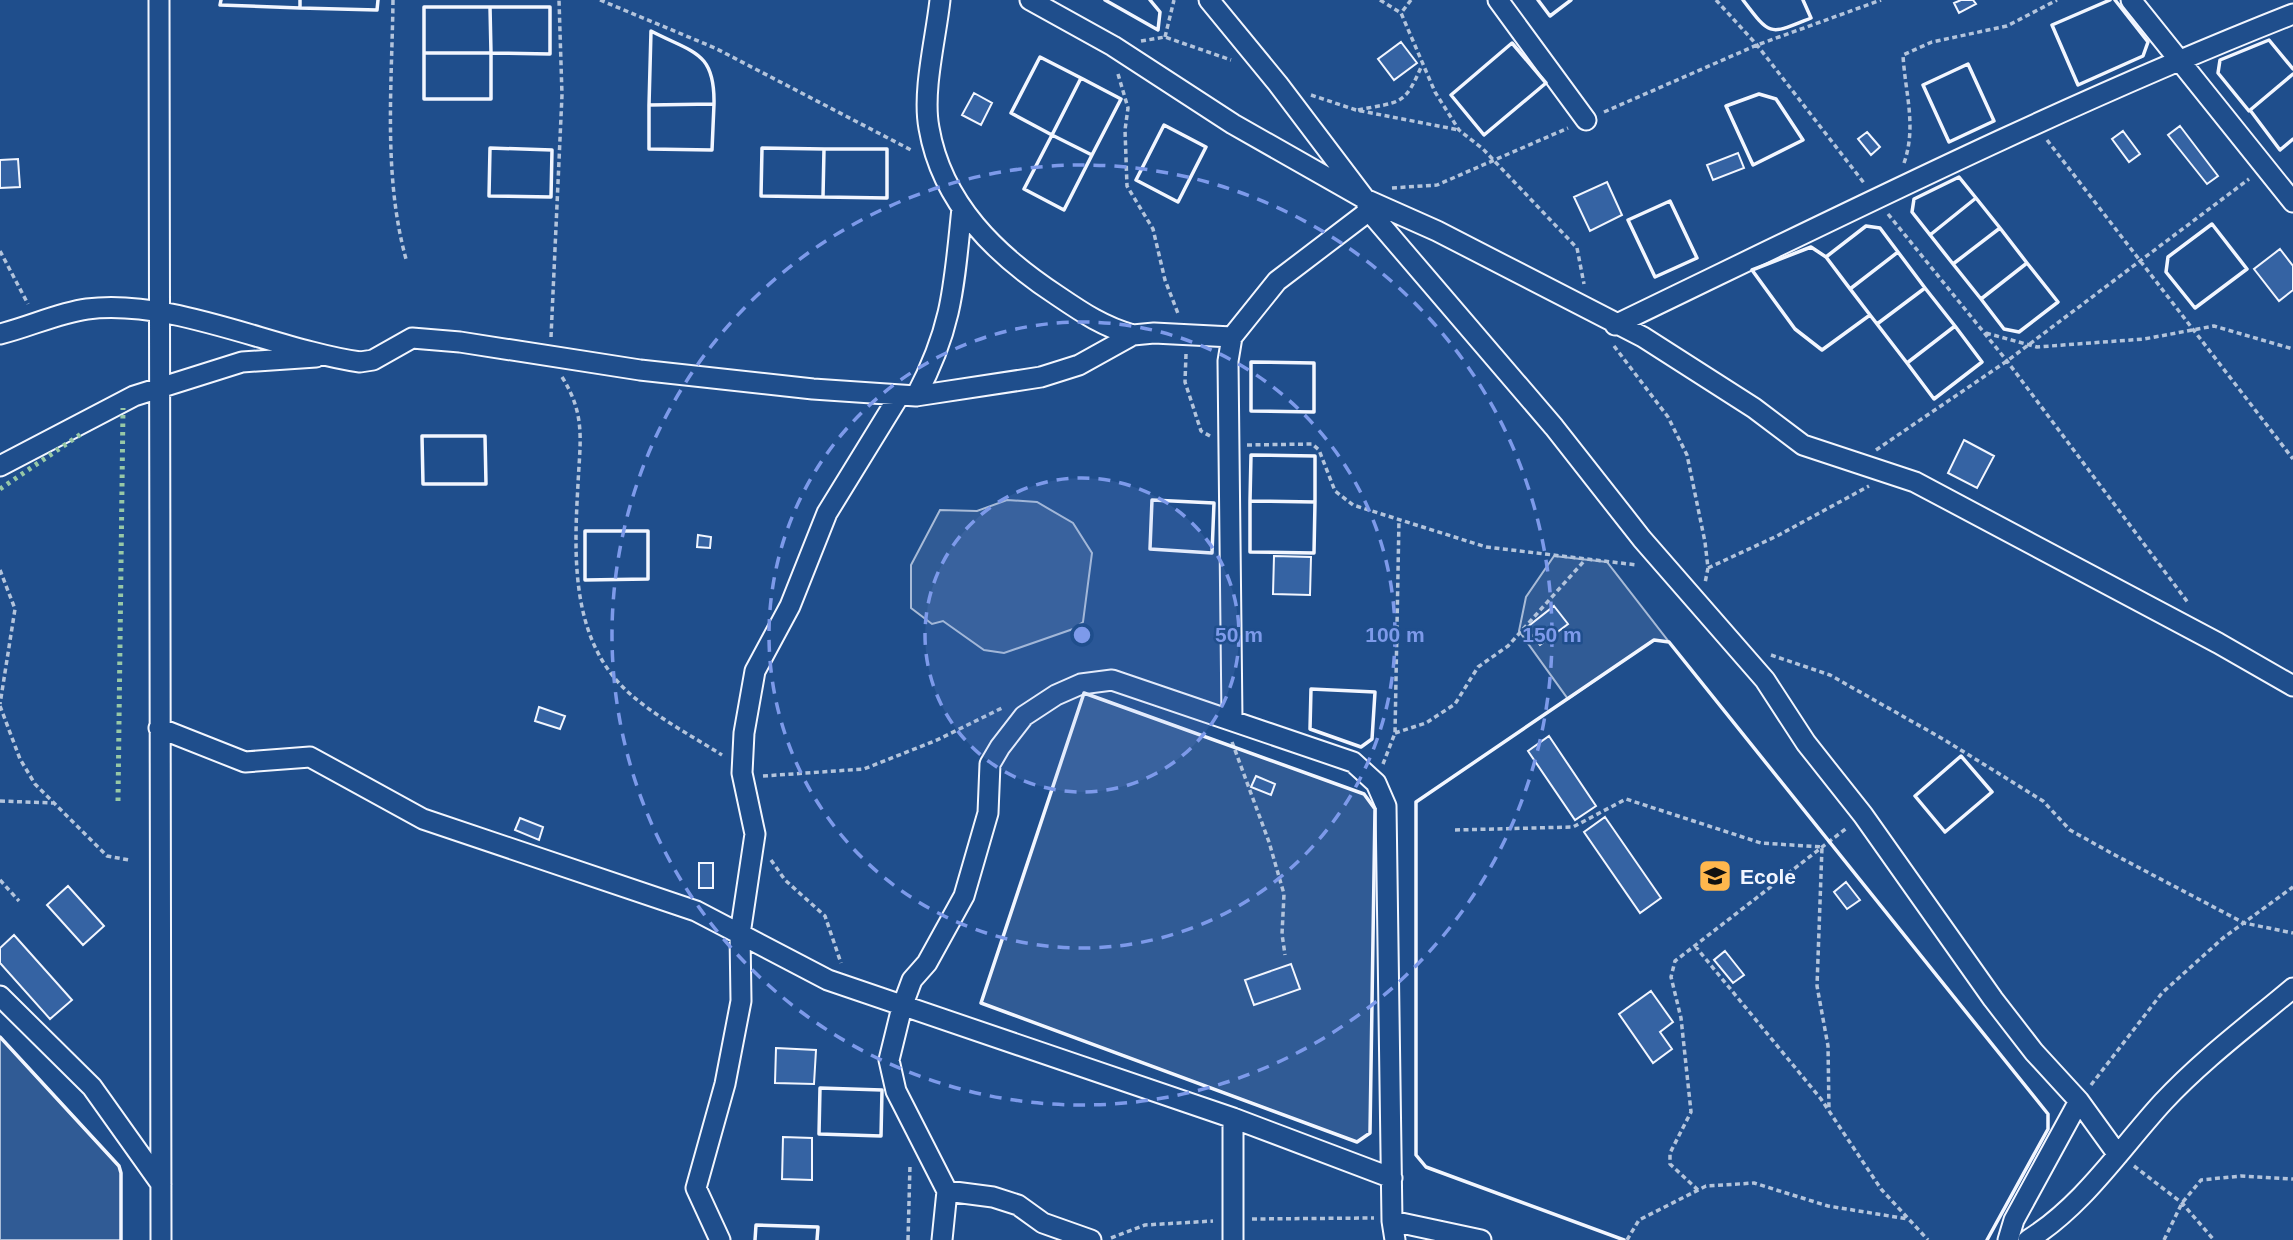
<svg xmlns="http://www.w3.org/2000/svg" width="2293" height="1240" viewBox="0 0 2293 1240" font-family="Arial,sans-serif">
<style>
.green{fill:#305b95;stroke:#a8bbd7;stroke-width:2}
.building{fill:#3563a3;stroke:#f2f6ff;stroke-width:2}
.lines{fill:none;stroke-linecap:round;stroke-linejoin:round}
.minor-casing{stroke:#f2f6ff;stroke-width:23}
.path{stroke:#b3c4dc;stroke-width:3.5;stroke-dasharray:5 3.5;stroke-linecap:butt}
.minor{stroke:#1f4e8c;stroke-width:19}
.hedge{stroke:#97c8a6;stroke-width:5;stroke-dasharray:3.5 5;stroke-linecap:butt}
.wall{stroke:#f2f6ff;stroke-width:3.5}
.ring{fill:none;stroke:#7d9aea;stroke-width:3.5;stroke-dasharray:12 9}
.labels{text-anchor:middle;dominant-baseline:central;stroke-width:5;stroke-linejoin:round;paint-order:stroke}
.poi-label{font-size:21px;font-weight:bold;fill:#f2f6ff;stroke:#1f4e8c;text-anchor:start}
.centre{fill:#7d9aea;stroke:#1f4e8c;stroke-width:3.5}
.ring-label{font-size:21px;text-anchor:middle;font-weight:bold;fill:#7d9aea;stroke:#1f4e8c;stroke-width:5;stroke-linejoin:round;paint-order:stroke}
</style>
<rect width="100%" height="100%" fill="#1f4e8c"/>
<!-- green -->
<path class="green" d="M1007,500L1037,502L1073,523L1092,553L1083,622L1073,629L1004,653L984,650L943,621L932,624L911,608V565L940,510L977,511Z
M1554,556L1607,562L1669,642L1654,640L1568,699L1519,631L1526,597Z
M1084,693L1364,794L1375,809L1370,1133L1357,1142L981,1003Z
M0,1037L119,1166L121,1173V1240H0Z"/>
<!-- building -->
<path class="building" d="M1961,0H1973L1976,4L1959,13L1954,3Z
M1401,42L1417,63L1394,80L1378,59Z
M974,93L992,103L981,125L962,115Z
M2180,126L2218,176L2207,184L2168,135Z
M2123,131L2140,154L2129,162L2112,139Z
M1867,132L1880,147L1871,155L1858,139Z
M1738,153L1744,168L1713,180L1707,165Z
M18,159L20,187L0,188V160Z
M1607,182L1622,215L1590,231L1574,197Z
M2280,249L2293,266V290L2279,301L2254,269Z
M1964,440L1994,456L1977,488L1948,473Z
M698,535L711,537L710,548L697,547Z
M1274,556L1311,557L1310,595L1273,594Z
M1554,606L1568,624L1540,645L1526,628Z
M539,707L565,716L560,729L535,721Z
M1549,736L1596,806L1575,820L1528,751Z
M1256,776L1275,784L1271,795L1251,787Z
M1605,817L1661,898L1640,913L1584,832Z
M520,818L543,827L539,840L515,830Z
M699,863H713V888H699Z
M1846,882L1860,900L1847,909L1834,892Z
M68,886L104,926L83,945L47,905Z
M14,935L72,1000L50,1019L0,963V948Z
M1725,951L1744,975L1733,983L1714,960Z
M1291,964L1300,989L1254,1005L1245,980Z
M1651,991L1673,1022L1660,1032L1672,1049L1653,1063L1619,1014Z
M776,1048L816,1050L814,1084L775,1083Z
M783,1137L812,1138V1180L782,1179Z"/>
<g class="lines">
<defs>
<path id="minor" d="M159,0L161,1240
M940,0C936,38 922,91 929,128C942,204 997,256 1058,296C1083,313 1104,327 1133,335
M1030,0L1113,46L1233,124L1365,199L1437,231L1643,337L1754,408L1803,445L1915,482L2218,643L2293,686
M1209,0L1278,84L1365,199L1369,211L1277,281L1232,337L1228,361L1232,719
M1498,0L1586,120
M2131,0L2293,202
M1369,211L1554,427L1642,539L1765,680L1806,743L1863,815L1993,999L2034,1052L2079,1101L2118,1155
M1615,325C1839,217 2062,105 2293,14
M0,334C29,327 58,313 87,309C172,298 276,350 360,362L373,360L412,338L460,342L640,370L813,389L916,396L1041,377L1079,365L1133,335L1154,333L1232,337
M916,396C953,326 954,285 962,208
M0,466L134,396L242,362L316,357
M159,728L245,762L310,757L423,819L696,911L828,980L1233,1118L1392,1178
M0,996L92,1087L161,1184
M947,1191L993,1197L1018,1205L1043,1223L1091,1240
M1392,1221L1481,1240
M720,1240L696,1188L725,1084L741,1001L740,934L755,834L742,773L744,733L755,671L790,606L827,513L899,396
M942,1240L947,1191L896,1091L889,1060L902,1007L912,980L927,963L964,896L988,813L990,764L1000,747L1024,716L1056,695L1081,684L1112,680L1353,762L1376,783L1386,806L1392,1221L1395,1240
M1233,1240V1118
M2008,1240L2014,1220L2079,1101
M2028,1240C2083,1206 2120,1149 2163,1102C2202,1060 2249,1025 2293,988"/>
</defs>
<!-- minor casing -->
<use href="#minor" class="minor-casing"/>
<!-- path -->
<path class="path" d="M393,0C392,85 383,176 406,259
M600,0L715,48L913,151
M1380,0L1401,13
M1411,0L1401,13L1435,92L1459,130L1483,149L1577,248L1584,284
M1716,0L1757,45L1864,183
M1165,37L1174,0
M1141,41L1165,37L1231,60
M1118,74L1128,108L1125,130L1127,186L1153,229L1165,280L1179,316
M1311,95L1356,110L1459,130
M1358,110C1401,101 1404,107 1422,65
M1604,112L1757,45L1881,0
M2047,140L2293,459
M1904,163C1917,126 1905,93 1903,55L1932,42L2007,26L2057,0
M1392,188L1437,185L1568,128
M1888,214L2007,361L2189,604
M0,251L28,304
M1986,333L2037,347L2144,339L2214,326L2293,349
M551,337L562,95L559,0
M1614,346L1668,417L1687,455L1705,542L1708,568L1705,583
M1186,354L1185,382L1201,431L1210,436
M562,377C586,415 580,441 578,484C574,556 570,640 629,693C656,717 692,736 722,755
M1247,445L1312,444L1319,450L1335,491L1353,505L1486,547L1637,565
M1876,450L2007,361L2249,179
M1708,568L1777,536L1869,486
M0,570L15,609L0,704
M1771,655L1830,675L1943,739L2043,801L2070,830L2113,854L2244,923L2293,933
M0,706L20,759L35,784L107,856L129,860
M1395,733L1426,723L1455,704L1478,667L1508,646L1585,560
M1232,742L1269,842L1284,894L1282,934L1285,955
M1383,764L1395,733L1399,519
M763,776L864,769L937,740L1004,707
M0,801L53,803
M1455,830L1573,827L1626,799L1761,843L1822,847L1817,986L1828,1046L1829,1110
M771,860L785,880L825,916L841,963
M0,880L19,901
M1695,946L1821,1099L1881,1189L1928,1240
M2091,1085L2162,993L2223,938L2293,887
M2134,1166L2182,1203L2214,1240
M1698,1190L1670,1164V1153L1691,1112L1681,1018L1671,977L1675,961L1848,827
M1252,1219L1374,1218
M1111,1238L1145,1225L1213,1221
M908,1240L910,1165
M1627,1240L1639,1220L1706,1186L1754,1183L1828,1206L1908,1219
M2164,1240L2182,1203L2201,1180L2241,1176L2293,1179"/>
<!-- minor -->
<use href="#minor" class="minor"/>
<!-- hedge -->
<path class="hedge" d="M0,489L81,434
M118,801L123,408"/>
<!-- wall -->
<path class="wall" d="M221,0L220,5L300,8V4
M300,0V8L377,10L378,0
M1105,0L1158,30L1160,12L1150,0
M1538,0L1550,16L1571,0
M1743,0C1771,37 1769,35 1811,18L1803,0
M2110,0L2052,25L2078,85L2143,56L2148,42L2115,0
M424,7H490L491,53H424Z
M490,7H550V54L491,53Z
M651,31C693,53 715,51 714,104L649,105Z
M1512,43L1546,83L1484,135L1451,95Z
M424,53H491V99H424Z
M1040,57L1081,78L1052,135L1011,113Z
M1968,64L1994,121L1949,142L1923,85Z
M2293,69L2269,40L2220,60L2218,73L2249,111L2293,74
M1081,78L1121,99L1092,155L1052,135Z
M1759,94L1776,99L1803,140L1753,165L1726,106Z
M714,104L712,150L649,149V105Z
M2250,110L2280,150L2293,139
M1164,125L1206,147L1178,202L1136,180Z
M1052,135L1092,155L1064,210L1024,189Z
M490,148L552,150L551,197L489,196Z
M762,148L824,149L823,197L761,196Z
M824,149H887V198L823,197Z
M1670,201L1697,258L1655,277L1628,220Z
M2212,224L2247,269L2195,308L2166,272L2168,257Z
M1866,226L1880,228L1898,252L1850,289L1826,257Z
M2000,228L2027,263L1981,299L1953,264Z
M1930,235L1976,198L1959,177L1914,199L1912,212L1953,264L2000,228L1976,198L1930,235
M1811,247L1826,257L1870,315L1822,350L1795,329L1752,270Z
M1898,252L1925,288L1877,324L1850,289Z
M2027,263L2058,302L2019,332L2004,329L1981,299Z
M1925,288L1955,326L1907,363L1877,324Z
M1955,326L1982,362L1934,399L1907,363Z
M1251,362L1314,363V412L1251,411Z
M422,436H485L486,484H423Z
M1251,455L1315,456V502L1250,501Z
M1152,500L1214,503L1212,553L1150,549Z
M1250,501L1315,502L1314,553L1250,552Z
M585,531H648V579L585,580Z
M1311,689L1375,692L1372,739L1361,747L1310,729Z
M1084,693L1364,794L1375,809L1370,1133L1357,1142L981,1003Z
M1961,756L1992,792L1945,832L1915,796Z
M0,1037L119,1166L121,1173V1240
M820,1088L882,1090L881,1136L819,1134Z
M755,1240L756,1225L818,1227L817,1240
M1624,1240L1426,1167L1416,1155V802L1654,640L1669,642L2048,1114V1129L1987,1240"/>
</g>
<!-- distance rings -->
<circle cx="1082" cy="635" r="157" fill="#7d9aea" fill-opacity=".12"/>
<g class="ring">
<circle cx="1082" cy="635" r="157"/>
<circle cx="1082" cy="635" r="313"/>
<circle cx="1082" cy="635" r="470"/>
</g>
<!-- icons -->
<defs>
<symbol id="school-square" viewBox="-11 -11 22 22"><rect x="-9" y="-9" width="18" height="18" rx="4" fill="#ffb74d" stroke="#1f4e8c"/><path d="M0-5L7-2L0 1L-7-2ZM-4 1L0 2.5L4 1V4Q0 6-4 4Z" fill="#111"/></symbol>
</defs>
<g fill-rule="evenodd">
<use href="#school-square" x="1696" y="857" width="38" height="38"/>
</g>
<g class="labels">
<!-- poi labels -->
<g class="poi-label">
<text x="1740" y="876">Ecole</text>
</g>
</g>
<circle cx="1082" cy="635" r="10" class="centre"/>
<g class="ring-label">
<text x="1239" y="642">50 m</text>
<text x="1395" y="642">100 m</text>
<text x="1552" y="642">150 m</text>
</g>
</svg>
